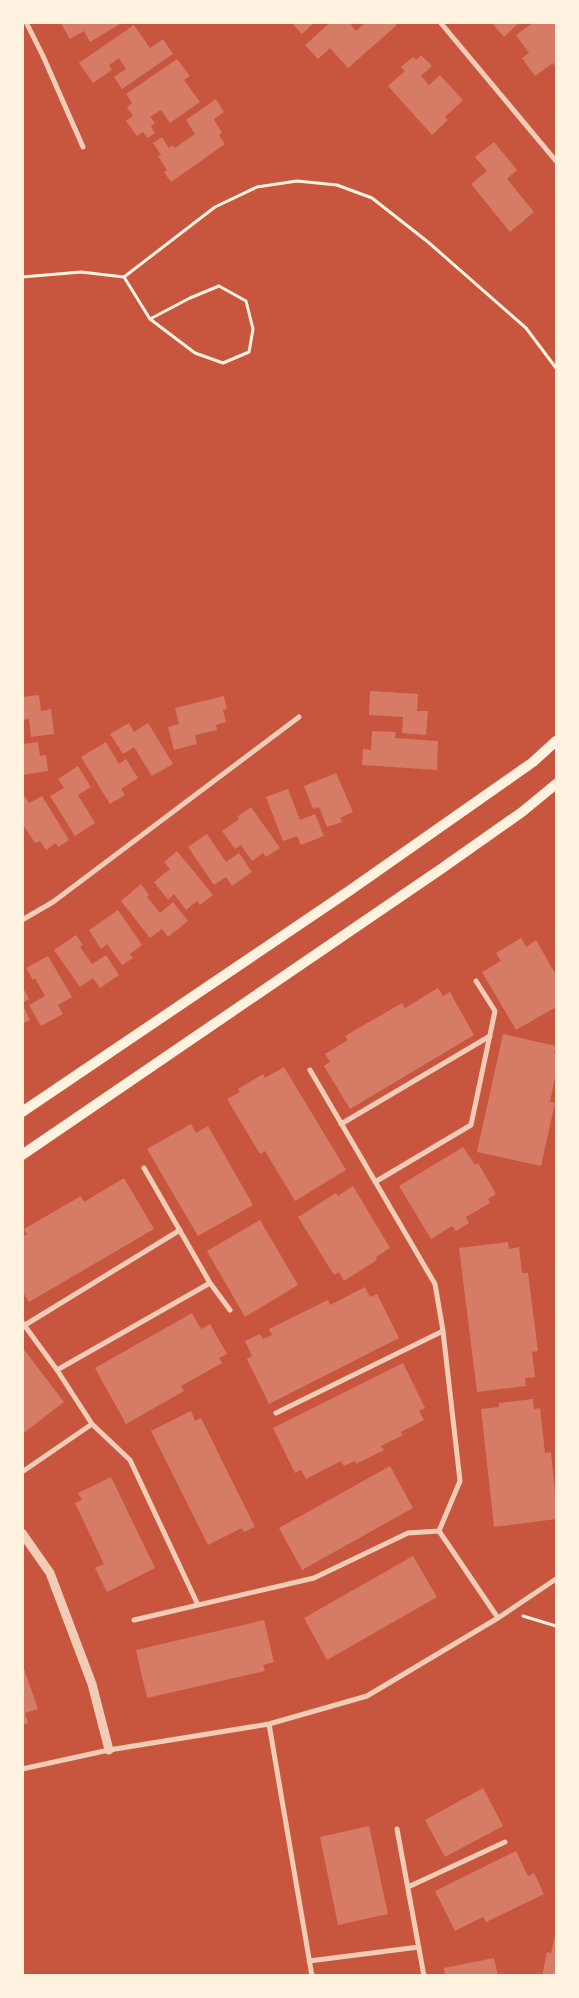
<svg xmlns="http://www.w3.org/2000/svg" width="579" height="1998" viewBox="0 0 579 1998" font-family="'Nunito Sans',sans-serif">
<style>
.building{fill:#d67c66}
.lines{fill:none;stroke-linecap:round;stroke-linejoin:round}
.path{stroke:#fff3e0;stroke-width:3}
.minor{stroke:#f1ccb7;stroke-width:5}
.tertiary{stroke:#f1ccb7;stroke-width:9}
.secondary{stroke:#fff3e0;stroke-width:10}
</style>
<rect width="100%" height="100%" fill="#c8553d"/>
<!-- building -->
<path class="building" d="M60,22H123L90,42L84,31L70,39Z
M291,22H315L302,34Z
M331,22H353L351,25L356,31L366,22H394L397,25L348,68L330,48L318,59L305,45Z
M491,22H520L504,37Z
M534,22H556V68L553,63L535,76L522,58L529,53L516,35Z
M134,25L150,48L163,39L173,54L122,89L114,77L126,69L119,58L109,65L112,70L93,83L79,63Z
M421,55L432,66L421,76L429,85L440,75L463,100L445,117L448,120L432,135L388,86L405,71L401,67L413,57L416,60Z
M177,59L190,76L184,80L200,102L170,123L161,110L150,117L155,123L151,126L155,133L148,138L143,132L137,136L126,121L133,116L127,107L132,103L126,94Z
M216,99L224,112L214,119L222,133L219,135L225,144L171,182L164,172L167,170L158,156L161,155L153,143L162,137L169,148L172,145L175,148L195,134L186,120Z
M494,142L517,170L507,179L534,212L510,232L471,184L487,171L475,157Z
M370,691L418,694L417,711H428L426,735L402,733L403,717L369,715Z
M39,695L41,711L51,709L54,734L31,737L29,719L22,720V697Z
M224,696L227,709L223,710L226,722L216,725L217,730L195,735L197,744L174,750L168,727L179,724L175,708Z
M129,723L134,732L148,723L173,764L152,776L134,747L123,754L110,734Z
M372,731L396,732L395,738L438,741L437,770L362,765L363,749L371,750Z
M38,742L40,756L46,755L48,771L22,775V744Z
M106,742L119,764L126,759L138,778L121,789L125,795L110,804L81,757Z
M78,766L91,787L78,795L95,823L75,836L50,796L64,788L58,779Z
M336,773L353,812L340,818L342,822L327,827L319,807L313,809L304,786Z
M288,789L300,820L315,814L324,836L301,845L297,836L283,841L266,797Z
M24,795L29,803L42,796L69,840L58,847L56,843L46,850L40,841L35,843L22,823V796Z
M251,807L280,848L266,857L263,853L252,861L241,845L235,849L222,831L239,819L237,817Z
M207,834L226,862L239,853L252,872L232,886L226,877L214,885L188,847Z
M177,851L213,895L200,905L197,901L186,910L174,894L168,900L154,882L170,869L164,862Z
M141,884L149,895L147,897L160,913L173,902L188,921L168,937L162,929L150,938L121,901Z
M118,910L142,945L130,954L133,958L122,965L107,944L101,949L89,930Z
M76,935L83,945L80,947L92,964L106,955L119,975L100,988L93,978L80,987L54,950Z
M521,938L526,947L536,940L556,975V1007L516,1030L482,972L501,961L496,953Z
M48,956L72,997L58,1005L63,1014L41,1026L29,1005L45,996L35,978L33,980L26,968Z
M22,986L29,999L22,1003Z
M438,988L443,996L450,992L474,1035L350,1109L324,1066L330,1062L325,1054L348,1040L345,1036L402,1003L405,1008Z
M22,1004L30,1020L22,1024Z
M503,1034L556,1046L554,1053L556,1054V1072L550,1102L555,1103L541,1166L477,1152Z
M284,1067L346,1170L295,1201L265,1151L260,1154L227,1099L240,1092L238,1089L263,1074L265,1078Z
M191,1124L196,1133L208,1126L253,1205L198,1236L147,1149Z
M463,1147L475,1165L478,1163L496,1194L488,1199L490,1203L466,1217L469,1223L456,1231L452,1226L431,1239L399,1186Z
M124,1178L154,1229L29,1302L22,1291V1237L27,1234L24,1229L81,1196L84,1202Z
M353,1186L390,1248L376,1257L377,1260L344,1281L339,1272L334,1275L298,1217L336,1193L338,1196Z
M260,1220L298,1285L245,1317L207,1251Z
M508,1242L509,1249L519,1247L522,1273H528L538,1351L532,1352L535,1377L525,1378L526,1386L477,1392L459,1248Z
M365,1287L370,1297L377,1294L399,1338L269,1404L247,1359L252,1356L245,1341L260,1334L263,1339L272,1335L269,1329L328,1300L330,1305Z
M192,1313L201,1329L210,1324L227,1354L219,1358L222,1363L181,1386L184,1391L126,1424L95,1368Z
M22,1347L64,1402L25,1432L22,1429Z
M403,1363L425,1408L419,1411L424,1420L401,1432L403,1435L381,1446L384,1450L356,1464L355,1461L344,1466L341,1461L306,1479L301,1470L295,1473L273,1428Z
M533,1399L534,1409L540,1408L545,1453L551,1452L556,1503V1519L494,1527L481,1409L499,1407V1403Z
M191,1411L195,1421L201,1418L255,1527L244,1532L242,1528L208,1545L151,1431Z
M390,1466L413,1508L302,1570L279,1528Z
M111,1477L155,1568L107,1592L95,1568L104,1564L75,1503L82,1500L78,1493Z
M413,1556L437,1597L327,1660L304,1618Z
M264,1620L274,1662L263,1665L265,1671L147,1698L136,1650Z
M22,1663L38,1709L25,1713L28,1723L22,1725Z
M483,1788L503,1826L445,1857L425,1820Z
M369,1826L388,1914L338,1925L320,1837Z
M516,1851L528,1876L534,1873L544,1894L486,1922L483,1917L455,1931L435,1891Z
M556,1932V1976H542L547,1952L551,1953Z
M494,1958L498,1976H445L444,1968Z"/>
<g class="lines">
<!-- path -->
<path class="path" d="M22,277L81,272L124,277L215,207L257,187L297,181L337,185L372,198L428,242L526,328L556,368
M124,277L150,319L195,353L223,363L249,352L253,329L246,301L219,286L190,298L150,319
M523,1616L556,1626"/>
<!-- minor -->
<path class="minor" d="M26,22L43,56L83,147
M440,22L556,161
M22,920L53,902L299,717
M310,1070L435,1284L443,1331L460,1481L439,1531
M341,1124L490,1036
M144,1168L210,1283L230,1310
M375,1182L471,1125L495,1011L476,981
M22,1322L57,1370L92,1424L130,1460L198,1605
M25,1325L180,1230
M57,1370L210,1283
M276,1413L443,1331
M22,1472L92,1424
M439,1531L498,1618
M134,1620L314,1578L408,1533L439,1531
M269,1724L312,1976
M22,1769L109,1750L269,1724L367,1696L498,1618L556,1579
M397,1829L424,1976
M408,1887L505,1842
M309,1961L419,1947"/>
<!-- tertiary -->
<path class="tertiary" d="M22,1533L50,1573L92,1684L109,1750"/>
<!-- secondary -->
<path class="secondary" d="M22,1112L349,891L533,762L556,741
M22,1155L441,869L522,812L556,784"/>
</g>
<!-- border -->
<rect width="579" height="1998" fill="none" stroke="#fff3e0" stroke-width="48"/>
</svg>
